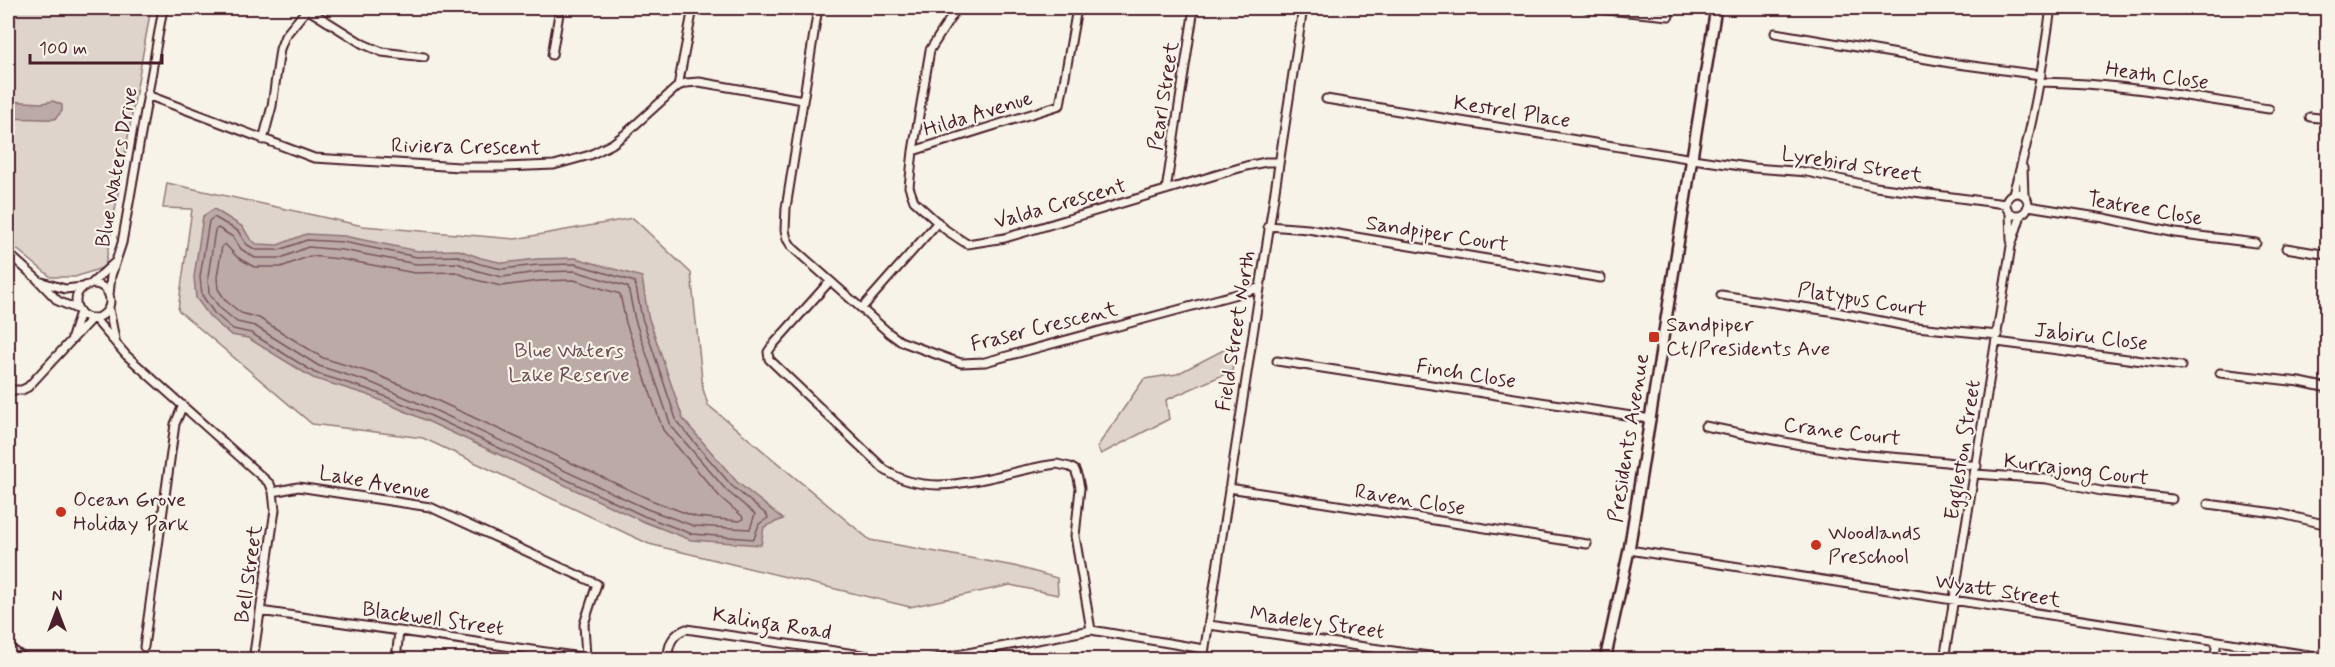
<svg xmlns="http://www.w3.org/2000/svg" width="2335" height="667" viewBox="0 0 2335 667" font-family="Mynerve,sans-serif">
<style>
.green{fill:#ded4cc;stroke:#947a7c;stroke-width:1.5}
.water{fill:#bcaaa7;stroke:#8e7275;stroke-width:1.5}
.lines{fill:none;stroke-linecap:round;stroke-linejoin:round}
.shore{stroke:#78575d;stroke-width:1.5}
.street-casing{stroke:#4a1f2b;stroke-width:11}
.secondary-casing{stroke:#4a1f2b;stroke-width:14}
.street{stroke:#f7f3e8;stroke-width:7}
.secondary{stroke:#f7f3e8;stroke-width:9}
.poi-dot{fill:#c8321e;stroke:#f7f3e8;stroke-width:2}
.labels{text-anchor:middle;dominant-baseline:central;stroke-width:4.5;stroke-linejoin:round;paint-order:stroke}
.street-label{font-size:21px;fill:#4a1f2b;stroke:#f7f3e8}
.poi-label{font-size:21px;fill:#4a1f2b;stroke:#f7f3e8;text-anchor:start}
.park-label{font-size:21px;fill:#6f4c53;stroke:#f7f3e8}
</style>
<rect width="100%" height="100%" fill="#f7f3e8"/>
<filter id="ink" filterUnits="userSpaceOnUse"><feTurbulence type="fractalNoise" baseFrequency=".0167" numOctaves="2"/><feDisplacementMap in="SourceGraphic" scale="12" xChannelSelector="R" yChannelSelector="G"/><feConvolveMatrix kernelMatrix="1 2 1 2 8 2 1 2 1" color-interpolation-filters="sRGB"/></filter>
<g filter="url(#ink)">
<!-- green -->
<path class="green" d="M8,8H151L105,267L75,277H51L8,242Z
M167,183L363,226L515,239L633,218L691,273L703,389L708,405L870,540L1014,566L1057,578L1058,595L1010,585L910,607L649,544L423,438L312,424L178,310L192,209L163,208Z
M1237,343L1232,371L1166,400L1169,419L1101,454L1097,447L1144,379L1177,374Z"/>
<!-- water -->
<path class="water" d="M8,101L42,103L53,101L62,105V111L55,119C39,120 23,117 8,119Z
M214,209L243,227L250,239L257,244L278,245L306,234L344,236L418,251L459,250L481,258L503,263L537,259L576,258L642,277L648,316L683,419L737,482L783,519L764,527L761,545L691,540L642,521L425,420L368,395L313,378L248,338L231,335L210,317L196,298L194,277L203,216Z"/>
<g class="lines">
<!-- shore -->
<path class="shore" d="M214,217L238,231L246,244L256,250H279L307,240L343,242L417,257L458,256L480,264L502,269L538,265L576,264L635,282L642,318L677,422L732,486L767,515L768,518L759,524L754,539L692,534L644,516L427,414L370,390L315,373L251,333L233,329L214,313L202,295L200,277L209,221Z
M218,228L233,237L241,249L255,258H281L308,247L342,250L416,264L457,263L478,271L502,277L538,272L575,271L628,287L635,320L671,426L727,491L755,514L750,529L694,526L647,509L430,408L372,383L319,366L255,326L237,322L220,308L209,293L208,277L215,230Z
M225,244L237,257L254,267H281L310,256L340,259L415,273L455,272L476,280L501,286L539,281L574,280L620,294L626,323L663,430L720,497L742,516L743,519L740,521L696,517L651,500L434,399L375,374L323,358L259,318L241,313L226,301L218,289L217,277L222,246Z"/>
<defs>
<path id="street" d="M818,8L786,208L785,230L787,239L792,247L889,333L900,341L949,359L961,363L985,362L1259,288
M957,8L930,50L913,151L909,187L914,201L946,230L967,244L1005,238L1246,166L1266,162H1278
M1586,8L1669,16
M307,9L363,44L382,52L424,57
M1775,33L1950,63L2041,75
M552,55L560,8
M2040,82C2117,83 2192,97 2269,109
M678,86L693,8
M147,95L314,158L460,167H504L554,165L590,155L612,144L624,135L678,86L686,83L699,82L803,100
M1326,99L1693,159L1754,168L1807,172L1876,187L2005,204
M2310,117L2328,119
M263,140L272,106L280,49L285,36L308,8
M913,151L1060,105L1077,8
M2023,168L2024,195
M1166,190L1194,8
M2006 204a11 11 0 1 1 22 0a11 11 0 1 1-22 0Z
M2013,193C2032,133 2042,70 2051,8
M2028,206L2104,218L2175,233L2256,243
M2010,214L2011,240
M1268,226L1308,229L1601,278
M2286,248L2328,255
M8,253L37,279L58,301L79,310
M830,281L772,346L768,352L769,359L885,470C935,504 1002,470 1057,464L1070,467L1075,470L1078,478L1080,488L1075,536L1091,630
M42,282L65,289L83,287
M76 301a17 17 0 1 1 34 0a17 17 0 1 1-34 0Z
M90,285L114,263
M109,295L111,276L122,243L163,8
M1721,295L1836,312L1906,326L1998,335
M862,308L938,222
M109,309L115,339
M94,318L126,355L270,484L273,492L298,487L430,507L597,584L584,624L586,657
M72,337L80,312
M1997,342L2181,366
M1277,361L1651,419
M2220,373L2300,382L2328,388
M8,390H22L28,387L92,318
M1705,426C1756,436 1807,448 1858,454C1898,458 1937,460 1977,466
M1975,474L2047,479L2101,491L2172,499
M1229,488L1587,544
M2208,504L2282,514L2328,525
M1629,550L2328,658
M260,611L602,660
M1209,625L1457,660
M144,647L175,424L183,405
M253,660L275,510L273,492
M396,660L399,631
M667,660C669,644 671,635 686,629L896,660
M930,660L1091,630L1204,649
M1203,660L1303,8
M1944,660L2011,246L2021,215
M2214,660L2217,641"/>
<path id="secondary" d="M8,648L24,660
M1605,660L1629,550L1716,8"/>
</defs>
<!-- street casing -->
<use href="#street" class="street-casing"/>
<!-- secondary casing -->
<use href="#secondary" class="secondary-casing"/>
<!-- street -->
<use href="#street" class="street"/>
<!-- secondary -->
<use href="#secondary" class="secondary"/>
</g>
</g>
<!-- markers -->
<g class="poi-dot">
<rect x="1648" y="331" width="12" height="12" rx="3"/>
<circle cx="61" cy="512" r="6"/>
<circle cx="1816" cy="545" r="6"/>
</g>
<g class="labels">
<!-- street labels -->
<g class="street-label">
<text transform="translate(2157 76) rotate(8)">Heath Close</text>
<text transform="translate(1164 96) rotate(-81)">Pearl Street</text>
<text transform="translate(1512 112) rotate(9)">Kestrel Place</text>
<text transform="translate(978 114) rotate(-17)">Hilda Avenue</text>
<text transform="translate(466 147) rotate(1)">Riviera Crescent</text>
<text transform="translate(1852 165) rotate(9)">Lyrebird Street</text>
<text transform="translate(117 167) rotate(-80)">Blue Waters Drive</text>
<text transform="translate(1060 204) rotate(-16)">Valda Crescent</text>
<text transform="translate(2145 209) rotate(10)">Teatree Close</text>
<text transform="translate(1437 234) rotate(9)">Sandpiper Court</text>
<text transform="translate(1862 300) rotate(9)">Platypus Court</text>
<text transform="translate(1044 327) rotate(-14)">Fraser Crescent</text>
<text transform="translate(1236 331) rotate(-81)">Field Street North</text>
<text transform="translate(2091 337) rotate(7)">Jabiru Close</text>
<text transform="translate(1466 374) rotate(9)">Finch Close</text>
<text transform="translate(1842 432) rotate(7)">Crane Court</text>
<text transform="translate(1629 438) rotate(-81)">Presidents Avenue</text>
<text transform="translate(1963 450) rotate(-81)">Eggleston Street</text>
<text transform="translate(2076 470) rotate(7)">Kurrajong Court</text>
<text transform="translate(375 483) rotate(10)">Lake Avenue</text>
<text transform="translate(1410 500) rotate(9)">Raven Close</text>
<text transform="translate(249 574) rotate(-82)">Bell Street</text>
<text transform="translate(1998 591) rotate(9)">Wyatt Street</text>
<text transform="translate(433 619) rotate(8)">Blackwell Street</text>
<text transform="translate(1317 623) rotate(8)">Madeley Street</text>
<text transform="translate(772 624) rotate(9)">Kalinga Road</text>
</g>
<!-- poi labels -->
<g class="poi-label">
<text x="1666" y="325">Sandpiper<tspan x="1666" dy="24">Ct/Presidents Ave</tspan></text>
<text x="73" y="500">Ocean Grove<tspan x="73" dy="24">Holiday Park</tspan></text>
<text x="1828" y="533">Woodlands<tspan x="1828" dy="24">Preschool</tspan></text>
</g>
<!-- park labels -->
<g class="park-label">
<text x="569" y="351">Blue Waters<tspan x="569" dy="24">Lake Reserve</tspan></text>
</g>
</g>
<!-- margin -->
<rect width="2335" height="667" fill="none" stroke="#f7f3e8" stroke-width="30"/>
<rect x="15" y="15" width="2305" height="637" fill="none" stroke="#4a1f2b" stroke-width="2" filter="url(#ink)"/>
<!-- north arrow -->
<g transform="translate(57 610)" stroke="#f7f3e8" stroke-width="4.5" paint-order="stroke">
<path d="M0-4.5L10 22L0 15L-10 22Z" fill="#4a1f2b"/>
<text y="-9" font-size="16" font-weight="bold" text-anchor="middle" fill="#4a1f2b">N</text>
</g>
<!-- scale -->
<path d="M30 54v9h132v-9" fill="none" stroke="#4a1f2b" stroke-width="3"/>
<text x="39" y="54" font-size="18" fill="#4a1f2b" stroke="#f7f3e8" stroke-width="4.5" paint-order="stroke">100 m</text>
</svg>
